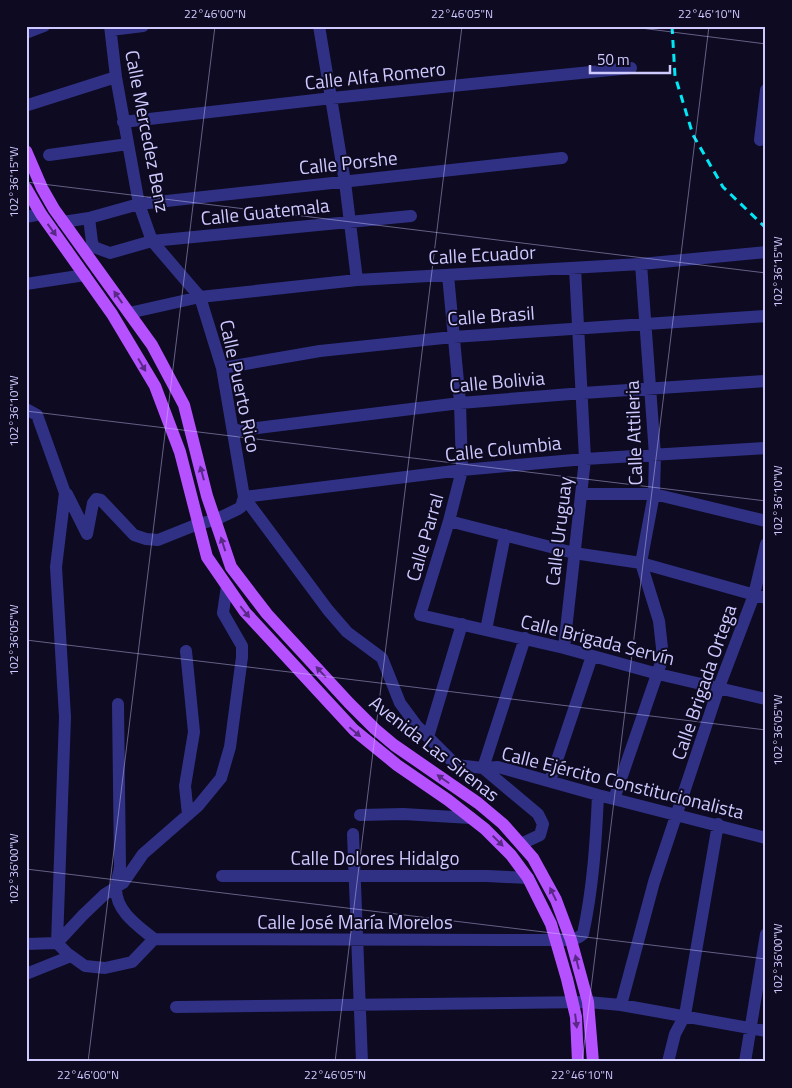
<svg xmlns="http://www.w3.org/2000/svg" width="792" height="1088" viewBox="0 0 792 1088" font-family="'Titillium Web',sans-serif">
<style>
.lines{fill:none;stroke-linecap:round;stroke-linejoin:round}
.minor{stroke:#303185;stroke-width:12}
.major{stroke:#b651ff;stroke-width:12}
.rail{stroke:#00e8f5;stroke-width:3;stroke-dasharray:8 6;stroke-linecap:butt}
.oneway{fill:#592a85}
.ticks{fill:none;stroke:#cecaff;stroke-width:1;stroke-opacity:0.45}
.labels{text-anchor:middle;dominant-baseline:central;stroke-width:4;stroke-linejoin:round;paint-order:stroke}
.street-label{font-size:19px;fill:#cecaff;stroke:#0d0a21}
.neatline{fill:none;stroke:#cecaff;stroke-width:2}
.ticks-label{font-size:12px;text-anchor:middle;fill:#cecaff}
</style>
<rect width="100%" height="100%" fill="#0d0a21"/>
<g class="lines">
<!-- minor -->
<path class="minor" d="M110,26L116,77L139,204L152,241L200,297L222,368L244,497L328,610L347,632L382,658L400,703L417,726L456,765L483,768L498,767L598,795L766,838
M319,26L345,182L357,280
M111,30L143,26
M26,33L44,26
M28,105L116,77
M123,122L332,98L631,68
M760,140L766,90
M49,155L128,144
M26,217L41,214
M89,218L92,242L94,247L110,253L152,241L411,216
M63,222L89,218L139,204L562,158
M448,275L460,403L462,470L449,521L420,615L564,648L658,674L766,699
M26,284L85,275
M129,313L200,297L357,280L641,264L766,252
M222,368L320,351L453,337L766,316
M26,409L37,415L65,493L67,494L87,534L93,503L96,499L101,500L134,535L146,539L158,540L198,524L215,520L238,509L241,507L244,497
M233,431L460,403L583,393L766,381
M65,493L56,567L65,717L57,943L67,953L85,966L105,968L132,962L154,939
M582,494H654L766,521
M244,497L462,470L585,459L766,448
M449,521L574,553L641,563L766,598
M486,630L505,535
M564,648L585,459L575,268
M186,651L194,732L185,786L188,815
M118,704L120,867C119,873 117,880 116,887C115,911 138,926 154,939
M428,737L462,624
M550,781L592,656
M614,799L663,657L659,621L641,563L654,494L655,455L641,264
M360,815L403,814L471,818
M353,834L362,1062
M521,844L540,835L543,824L538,814L483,768L525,638
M222,876H487L528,878
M154,939L556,940C565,940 576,941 583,934C593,888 596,842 598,795
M57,943L83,915L105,894L123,883L143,854L198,806L221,778L230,747L242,657V646L223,613L227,586
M26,944L57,943
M26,974L71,956
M621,1005L654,882L719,687L754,595L766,544
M176,1007L588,1002L621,1005L766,1031
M668,1062L675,1034L685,1015L718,824
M745,1062L766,934"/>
<!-- major -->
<path class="major" d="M26,151L42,188L54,209L152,345L184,405L207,496L231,567L267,614L349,703L375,729L394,745L478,803L503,824L533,858L556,900L571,940L588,1002L593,1062
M26,188L41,214L112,314L155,386L180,452L207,557L245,612L354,730L397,765L448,800L485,829L511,855L528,878L551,924L567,979L576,1017L578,1062"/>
<!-- rail -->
<path class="rail" d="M672,26L675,76L693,135L723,187L766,228"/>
</g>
<!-- one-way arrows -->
<defs><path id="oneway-solid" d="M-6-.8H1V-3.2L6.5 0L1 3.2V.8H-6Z" transform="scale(1.25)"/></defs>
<g class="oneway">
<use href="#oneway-solid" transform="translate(52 230) rotate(54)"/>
<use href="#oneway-solid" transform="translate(118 297) rotate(-125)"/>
<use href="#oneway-solid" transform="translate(142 365) rotate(59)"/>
<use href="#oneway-solid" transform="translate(202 473) rotate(-105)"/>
<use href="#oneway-solid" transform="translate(223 544) rotate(-108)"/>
<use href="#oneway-solid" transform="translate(245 612) rotate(51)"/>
<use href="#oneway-solid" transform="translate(321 672) rotate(-133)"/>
<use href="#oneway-solid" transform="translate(355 732) rotate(40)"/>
<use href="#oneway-solid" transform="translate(443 779) rotate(-145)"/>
<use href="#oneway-solid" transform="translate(498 841) rotate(45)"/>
<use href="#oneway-solid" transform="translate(553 894) rotate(-116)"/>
<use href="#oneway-solid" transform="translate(577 962) rotate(-104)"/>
<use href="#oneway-solid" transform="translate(576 1021) rotate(83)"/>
</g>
<!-- ticks -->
<path class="ticks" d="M625,26L766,44M26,182L766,273M26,411L766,501M26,640L766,730M26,869L766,959M88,1062L215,26M335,1062L462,26M582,1062L709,26"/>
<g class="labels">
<!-- street labels -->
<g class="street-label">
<text transform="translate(375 75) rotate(-6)">Calle Alfa Romero</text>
<text transform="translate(148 131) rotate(79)">Calle Mercedez Benz</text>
<text transform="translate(348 162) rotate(-6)">Calle Porshe</text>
<text transform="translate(265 211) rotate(-6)">Calle Guatemala</text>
<text transform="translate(482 254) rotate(-3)">Calle Ecuador</text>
<text transform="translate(491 315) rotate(-4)">Calle Brasil</text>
<text transform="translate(497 381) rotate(-5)">Calle Bolivia</text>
<text transform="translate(241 386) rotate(78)">Calle Puerto Rico</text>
<text transform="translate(633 433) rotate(-92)">Calle Attileria</text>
<text transform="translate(503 448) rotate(-6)">Calle Columbia</text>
<text transform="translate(558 531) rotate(-83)">Calle Uruguay</text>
<text transform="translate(424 537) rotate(-74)">Calle Parral</text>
<text transform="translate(598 639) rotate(14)">Calle Brigada Servín</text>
<text transform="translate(703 682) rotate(-71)">Calle Brigada Ortega</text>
<text transform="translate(435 748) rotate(38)">Avenida Las Sirenas</text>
<text transform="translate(623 782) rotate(14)">Calle Ejército Constitucionalista</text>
<text x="375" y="857">Calle Dolores Hidalgo</text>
<text x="355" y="921">Calle José María Morelos</text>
</g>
</g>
<!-- border -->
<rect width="792" height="1088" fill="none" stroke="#0d0a21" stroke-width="55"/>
<!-- scale -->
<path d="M590 65v8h80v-8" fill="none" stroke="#cecaff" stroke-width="2.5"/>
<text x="597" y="65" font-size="15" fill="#cecaff" stroke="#0d0a21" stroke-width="4" paint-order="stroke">50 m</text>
<rect x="28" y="28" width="736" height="1032" class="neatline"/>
<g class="ticks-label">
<text x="215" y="18">22°46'00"N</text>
<text x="462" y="18">22°46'05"N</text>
<text x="709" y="18">22°46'10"N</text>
<text transform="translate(14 182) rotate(-90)" y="4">102°36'15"W</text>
<text transform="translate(778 272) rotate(-90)" y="4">102°36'15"W</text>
<text transform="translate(14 411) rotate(-90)" y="4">102°36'10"W</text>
<text transform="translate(778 501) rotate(-90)" y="4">102°36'10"W</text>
<text transform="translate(14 640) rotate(-90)" y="4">102°36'05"W</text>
<text transform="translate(778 730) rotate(-90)" y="4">102°36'05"W</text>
<text transform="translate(14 869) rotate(-90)" y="4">102°36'00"W</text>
<text transform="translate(778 959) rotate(-90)" y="4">102°36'00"W</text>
<text x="88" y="1079">22°46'00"N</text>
<text x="335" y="1079">22°46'05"N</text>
<text x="582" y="1079">22°46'10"N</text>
</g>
</svg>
